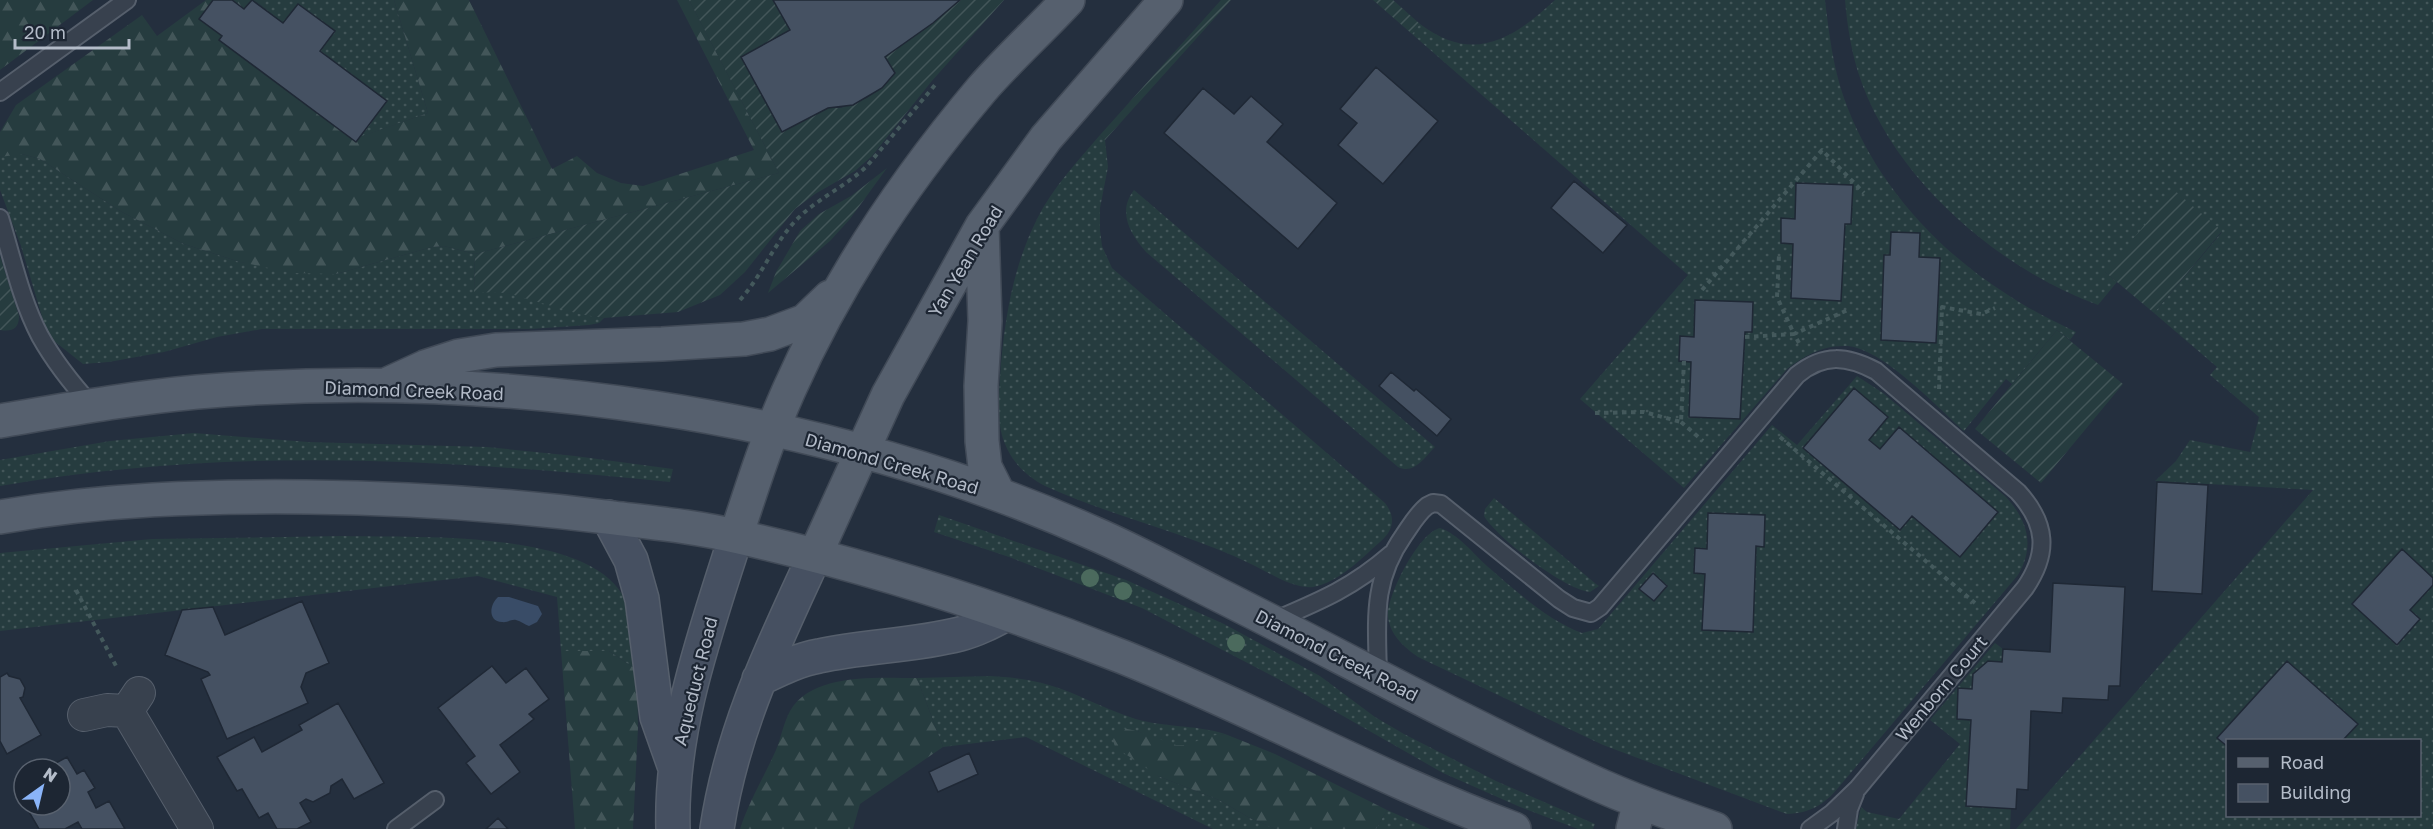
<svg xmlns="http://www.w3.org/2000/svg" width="2433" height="829" viewBox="0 0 2433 829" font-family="'Golos Text',sans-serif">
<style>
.grass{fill:url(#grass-dots);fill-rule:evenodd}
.forest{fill:url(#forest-firs)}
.garden{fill:url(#garden-furrows)}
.water{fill:#394c67}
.building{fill:#455162;stroke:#1f2835;stroke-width:1.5}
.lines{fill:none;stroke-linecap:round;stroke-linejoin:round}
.service-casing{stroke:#565f6c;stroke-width:20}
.minor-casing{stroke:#565f6c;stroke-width:34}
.secondary-casing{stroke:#565f6c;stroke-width:36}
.primary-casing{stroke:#414a57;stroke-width:36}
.path{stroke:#44595c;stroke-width:4;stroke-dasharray:4.5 4.5;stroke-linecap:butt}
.service{stroke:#38414e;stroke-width:16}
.minor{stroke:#38414e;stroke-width:32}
.secondary{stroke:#465061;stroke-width:33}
.primary{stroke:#56606e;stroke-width:33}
.tree{fill:#4b6a5d}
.labels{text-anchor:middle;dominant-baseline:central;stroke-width:4.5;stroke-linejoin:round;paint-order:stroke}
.street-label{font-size:18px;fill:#b4bcc9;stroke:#1d2633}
</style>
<defs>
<pattern id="grass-dots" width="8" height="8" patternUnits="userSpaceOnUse" patternTransform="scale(1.5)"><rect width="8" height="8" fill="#263c3f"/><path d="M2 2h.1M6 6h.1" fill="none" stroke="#435659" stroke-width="1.8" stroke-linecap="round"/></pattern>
<pattern id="forest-firs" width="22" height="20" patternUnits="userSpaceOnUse" patternTransform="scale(1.5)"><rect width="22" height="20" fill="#263c3f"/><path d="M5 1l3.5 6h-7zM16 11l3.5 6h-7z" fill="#435659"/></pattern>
<pattern id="garden-furrows" width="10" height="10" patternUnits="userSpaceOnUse" patternTransform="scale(1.5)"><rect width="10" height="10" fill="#263c3f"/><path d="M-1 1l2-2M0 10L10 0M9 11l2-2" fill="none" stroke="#435659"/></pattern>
</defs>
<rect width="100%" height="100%" fill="#242f3e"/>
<!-- grass -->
<path class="grass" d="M255,0H394L428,113L360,137L320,51L335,31L298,4L283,23Z
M1555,0H1825C1829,33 1833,67 1844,98C1873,180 1935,249 2008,295C2029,309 2053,321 2076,332L2070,340L2057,330L2012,384L2006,379L1964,431C1937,407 1881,347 1846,346C1823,345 1804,356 1787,369L1684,488L1580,399L1688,275L1412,34L1420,24C1473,64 1512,40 1555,0Z
M1845,0H2433V829H2016L2313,490L2155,481L2176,461L2190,440L2250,452L2259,417L2210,375L2217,367L2154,313L2222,232L2105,272L2117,282L2098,305C1997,268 1891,177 1858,72C1851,49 1847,24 1845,0ZM2228,740H2420V816H2228Z
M1100,135L1105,140L1108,167L1100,208V230L1102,246L1112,268L1385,503C1396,517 1394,530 1380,542C1362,558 1338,583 1313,587C1293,589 1270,573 1253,565C1186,532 1113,517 1045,486C1027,476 1013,464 1005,444C996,423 999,400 1000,377C1004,322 1012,269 1037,219C1053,187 1077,162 1100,135Z
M9,154H22L40,159L122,212L184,244L240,262L336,274L432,247L444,246L475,254L474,292C518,287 562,311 604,318L599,323L589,325L531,329H262L217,337L164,352L109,362L83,364L54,341L46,330L21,246L0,190V157Z
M1134,190L1435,447C1425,457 1414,475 1398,467L1146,252C1130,233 1117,212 1134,190Z
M1857,376L1883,393L2006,497C2028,521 2035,546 2018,575L1838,788C1824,805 1810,813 1787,814L1603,745L1418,657C1404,647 1390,635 1388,617C1386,597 1419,532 1440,528C1458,534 1473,553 1487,566C1515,590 1547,620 1582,633L1598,629L1772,425L1797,445Z
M194,433L308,442L487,447L575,456L673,469L670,482C443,459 227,446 0,486V460L110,441Z
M1494,498L1596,584L1599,586L1590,592C1565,590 1497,538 1484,516L1485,509Z
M939,515L1126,580L1224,624L1320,676L1375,717L1404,734L1496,781L1595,824L1593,829H1578L1520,807L1443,773L1280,680L1142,608L1009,557L934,532Z
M344,536C414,538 582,529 622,594C635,615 634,647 637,670L609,651H561L557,597L478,576L0,631V553L152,539Z
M1995,643L2003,649L2002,662L1988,661L1973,674L1972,689L1958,688L1957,719L1971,720L1966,806L2011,808L2010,829H1856L1861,807L1867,812L1899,819L1960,744L1930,720Z
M990,676C1009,677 1030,679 1049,685C1077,693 1102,708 1130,717C1160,728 1194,724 1225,734C1211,736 1201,742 1188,745C1172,749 1151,736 1137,731L1158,776L1219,800L1250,818L1276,829H1213L1026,737L943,747L917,678Z
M1387,810L1430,829H1376Z"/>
<!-- forest -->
<path class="forest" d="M0,0H93L0,70Z
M206,0H255L283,23L298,4L335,31L321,51L387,101L362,136L428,113L394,0H469L552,169L577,156L597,173L621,183L643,186L754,150L677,0H689L779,173L475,254L444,246L432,247L336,274L293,273L240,262L184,244L122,212L40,159L22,154L0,157V132L16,105L142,15L157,36Z
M561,651H609L637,670L638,728L633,829H575Z
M917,678L943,747L860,804L853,829H740C749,801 764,777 776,750C781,738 783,724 790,711C812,672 879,678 917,678Z
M1122,728L1137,731L1176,745H1187L1209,736L1225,734L1275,754L1387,810L1376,829H1276L1250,818L1219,800L1158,776L1115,747L1113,740L1116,733Z"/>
<!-- garden -->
<path class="garden" d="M689,0H773L790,30L741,57L782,132L828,108H841L867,98L882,88L895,73L885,57L960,0H1004L931,82L872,156L855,171L815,194L795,209L745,272L720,295L678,312L604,318L579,314L507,293L474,292L475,254L779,173Z
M1221,0H1231L1105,140L1100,135Z
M1373,0H1393L1420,24L1412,34Z
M887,168L850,219L830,241L768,293L776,272L800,231L819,214L851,196Z
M2174,190L2222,231L2154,313L2105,272Z
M0,256L19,316C19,329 12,332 0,330Z
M2057,330L2123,384L2041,483L1975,429Z"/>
<!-- water -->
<path class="water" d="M498,597H509L538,606L542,614L537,622L529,626C525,625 521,621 516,620C511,619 507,623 502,622C487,621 490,604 498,597Z"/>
<!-- building -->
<path class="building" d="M213,0H232L244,9L252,0L283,23L298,4L335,31L320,51L387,101L356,142L219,40L222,36L199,19Z
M773,0H960L933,23L885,57L895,73L882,88L853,105L828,108L782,132L741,57L790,30Z
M1376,67L1438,121L1383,184L1338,145L1357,123L1340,109Z
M1203,88L1234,114L1251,96L1283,124L1267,142L1337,203L1298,249L1164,133Z
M1574,181L1627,225L1603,253L1551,208Z
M1796,183L1853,185L1851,224H1845L1841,301L1791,298L1793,244L1781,243V218L1795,219Z
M1891,232L1920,233L1919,257L1940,258L1936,343L1881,340L1884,255H1890Z
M1695,300L1753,302L1752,332H1745L1740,419L1689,417L1691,362L1679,361L1680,336L1694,337Z
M1391,372L1414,391L1416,389L1451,419L1437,436L1379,386Z
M1854,388L1888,417L1869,440L1880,449L1899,427L1998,512L1960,557L1912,516L1900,530L1803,448Z
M2157,482L2208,485L2202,594L2152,591Z
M1708,513L1765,515L1764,547L1756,546L1753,632L1702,630L1705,574L1694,573L1695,548L1707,549Z
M2402,549L2433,578V585L2410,610L2420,619L2397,645L2352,604Z
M1653,573L1667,586L1654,601L1639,589Z
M2053,583L2125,587L2120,686H2109L2108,700L2063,698L2062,713L2031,711L2028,790L2017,789L2016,809L1966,806L1971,720L1957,719L1958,688L1972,689L1973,674L1988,661L2002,662L2003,649L2050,652Z
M302,601L329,663L306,673L301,687L308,703L227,739L201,679L210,675L208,672L165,655L182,610L213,607L225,635Z
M2287,661L2358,724L2343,740H2228V747L2217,738Z
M492,666L506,683L526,668L549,699L529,714L534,719L500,745L520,772L491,794L466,763L475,756L438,708Z
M7,673L9,676L20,679L25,688L23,697L20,698L41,735L7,754L0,741V677Z
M338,703L384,783L354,799L342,779L331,786L330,793L313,802L306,799L300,803L311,822L297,829H277L268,813L259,818L242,789L237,791L217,757L254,737L262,752L302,730L299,725Z
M969,753L978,774L938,792L929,772Z
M67,757L77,774L84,770L95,788L88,792L96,808L109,801L125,829H82L78,822L65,829H39L25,805H60V769H45Z
M24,781V802L15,786Z
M498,818L508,829H486Z"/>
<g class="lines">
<defs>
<path id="service" d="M0,92L127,0
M0,218C12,257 21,300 40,336C54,361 72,384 92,406
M1273,621C1320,601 1352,588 1391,554
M1378,676C1377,621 1371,582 1404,535C1411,525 1417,514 1427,506L1433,503L1441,504L1559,599L1573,608L1591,613L1600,607L1797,375C1824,353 1847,356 1876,371L2018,492C2047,524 2049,553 2025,588L1858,788L1832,813L1810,829
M396,829L435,800
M1846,829L1849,809L1855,794"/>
<path id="minor" d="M127,711L197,829
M84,715L107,710L127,711L139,693"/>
<path id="secondary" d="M608,517L631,560L642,599L657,717L674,765
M759,679C778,670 797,660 819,656C865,646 913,646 960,634C976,630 991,622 1006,614
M673,829C670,728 706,631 736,536
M717,829C732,729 773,646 815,555"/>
<path id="primary" d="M982,226L985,321L981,386L982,441L985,467L998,493
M390,383L425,367L459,356L496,350L662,344L744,339L770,334L805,321L830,297
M0,421C65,410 131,398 197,392C492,367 822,412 1093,533C1135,551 1175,573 1215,593C1339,655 1461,722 1588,780C1629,799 1672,814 1715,829
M0,517C103,499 203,496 307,497C410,498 512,505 614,518C656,523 698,527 739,537C869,566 999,608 1123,657C1255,710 1380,779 1514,829
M736,536C752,487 768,437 789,390C837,282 906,179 982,89C1009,58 1040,30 1068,0
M815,555L888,395L982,226L1046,138L1166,0
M1633,829L1640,802"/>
</defs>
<!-- service casing -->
<use href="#service" class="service-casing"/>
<!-- minor casing -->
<use href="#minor" class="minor-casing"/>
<!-- secondary casing -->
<use href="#secondary" class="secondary-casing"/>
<!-- primary casing -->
<use href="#primary" class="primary-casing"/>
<!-- path -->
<path class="path" d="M1702,290L1822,150L1864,193
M740,300C760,278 771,250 790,227C811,201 843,189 867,166L935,85
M1745,337L1794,334L1777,297L1779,255
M1799,343L1794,334L1850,309
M1939,389L1942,307L1981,314L1995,308
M1595,413L1644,412L1681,422L1684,361
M1681,422L1703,441
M1780,437L1975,603
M76,590L116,666"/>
<!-- service -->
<use href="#service" class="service"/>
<!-- minor -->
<use href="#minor" class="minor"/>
<!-- secondary -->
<use href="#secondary" class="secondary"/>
<!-- primary -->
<use href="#primary" class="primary"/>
</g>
<!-- trees -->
<g class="tree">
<circle cx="1090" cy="578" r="9"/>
<circle cx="1123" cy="591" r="9"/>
<circle cx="1236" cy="643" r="9"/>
</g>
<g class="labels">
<!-- street labels -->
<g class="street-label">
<text transform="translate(965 261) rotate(-59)">Yan Yean Road</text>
<text transform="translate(414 390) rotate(2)">Diamond Creek Road</text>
<text transform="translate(892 463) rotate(16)">Diamond Creek Road</text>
<text transform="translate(1337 655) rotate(27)">Diamond Creek Road</text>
<text transform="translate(695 681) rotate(-76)">Aqueduct Road</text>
<text transform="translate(1941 688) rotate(-50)">Wenborn Court</text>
</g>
</g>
<!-- legend -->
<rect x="2226" y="739" width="195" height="78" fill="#1d2633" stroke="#59626f" stroke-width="1.5"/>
<rect x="2238" y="758" width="30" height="9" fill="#56606e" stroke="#59626f" stroke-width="1.5"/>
<text x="2280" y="769" font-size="18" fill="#b4bcc9">Road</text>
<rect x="2238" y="784" width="30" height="18" fill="#455162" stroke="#59626f" stroke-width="1.5"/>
<text x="2280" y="799" font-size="18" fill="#b4bcc9">Building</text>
<!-- north arrow -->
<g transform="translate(42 787) rotate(34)"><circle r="28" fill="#1d2633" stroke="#59626f" stroke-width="1.5"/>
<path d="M0-4.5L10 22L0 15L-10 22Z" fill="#8ab4f8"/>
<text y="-9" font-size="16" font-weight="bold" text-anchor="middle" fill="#b4bcc9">N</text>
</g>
<!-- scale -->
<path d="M15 39v9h114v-9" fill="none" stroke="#b4bcc9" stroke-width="3"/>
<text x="24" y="39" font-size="18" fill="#b4bcc9" stroke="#1d2633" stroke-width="4.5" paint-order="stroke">20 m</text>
</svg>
